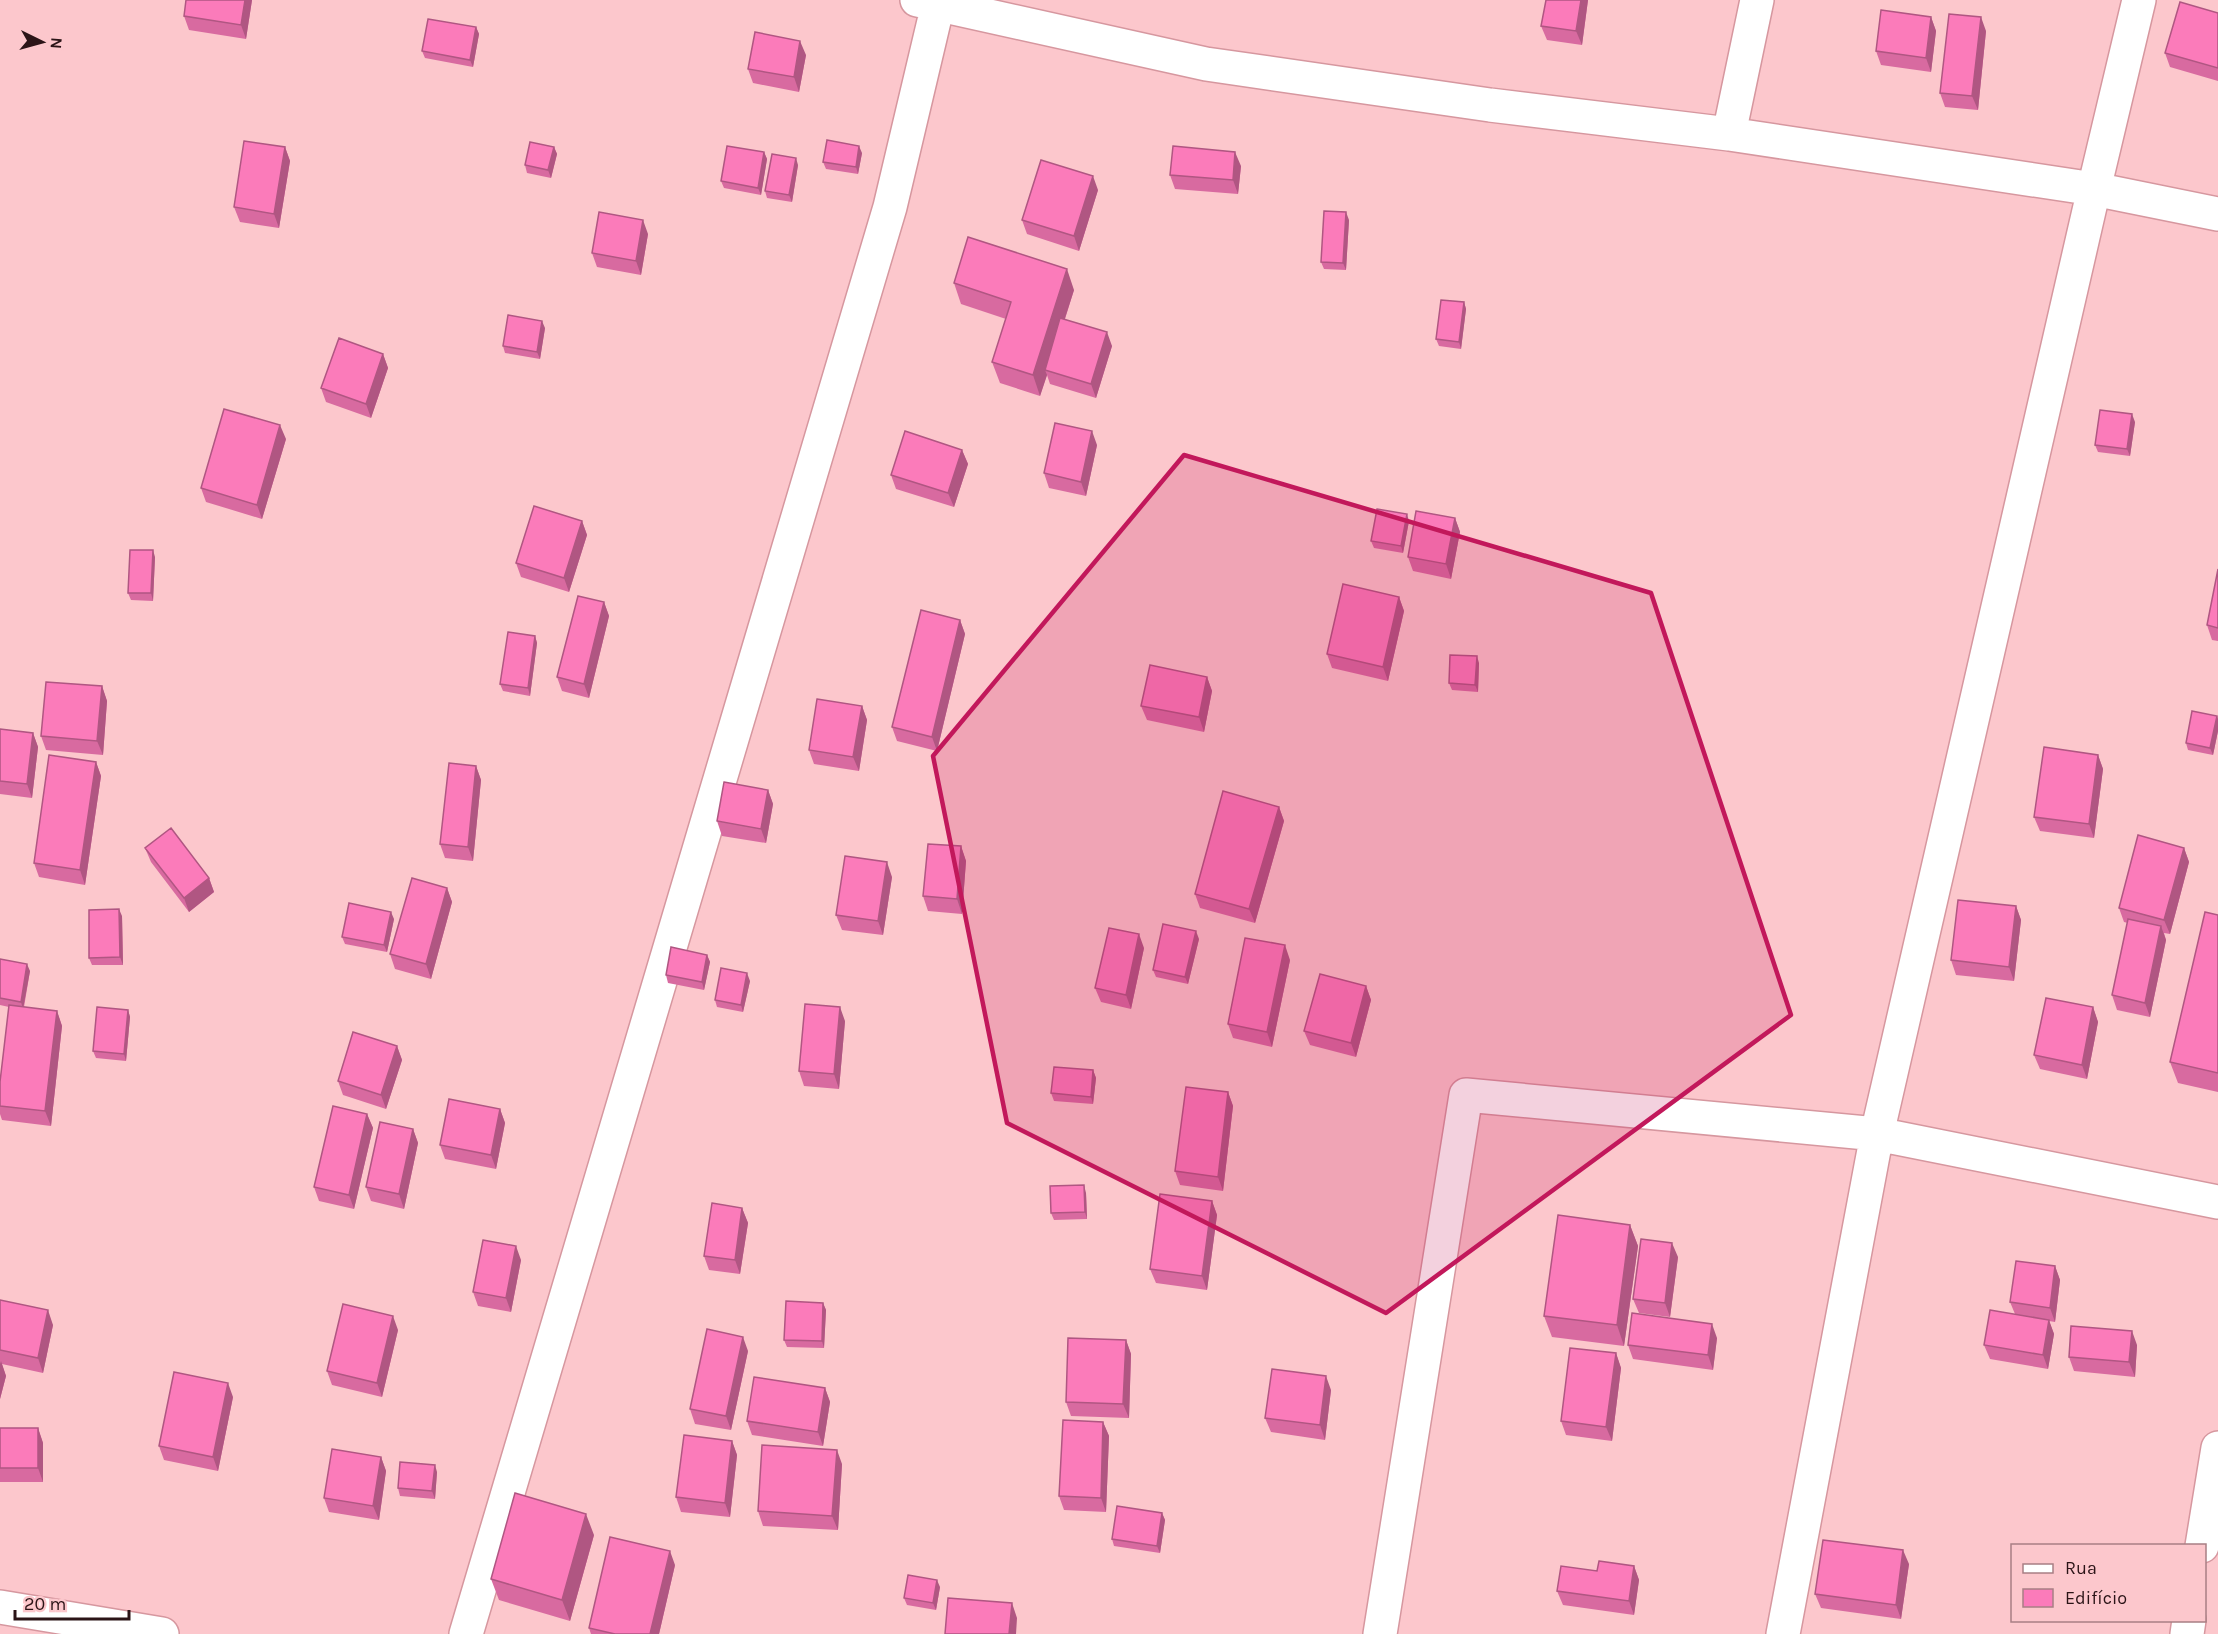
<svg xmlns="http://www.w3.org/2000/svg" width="2218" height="1634" viewBox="0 0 2218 1634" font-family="Karla,sans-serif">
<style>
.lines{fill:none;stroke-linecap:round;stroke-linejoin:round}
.street-casing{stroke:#d6979f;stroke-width:36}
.street{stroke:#fff;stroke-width:33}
.wall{fill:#d86aa0}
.shaded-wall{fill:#b05682}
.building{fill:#fb7bba;stroke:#b05682;stroke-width:1.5}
.marked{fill:#c2185b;fill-opacity:0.2;stroke:#c2185b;stroke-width:4.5;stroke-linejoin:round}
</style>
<rect width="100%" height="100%" fill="#fcc7cc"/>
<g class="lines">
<defs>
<path id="street" d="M917,0L1206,64L1490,105L1729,134L2094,189L2218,214
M1729,134L1757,0
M2202,1546L2218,1448
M0,1607L162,1634
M466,1634L890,207L939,0
M1380,1634L1466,1095L1877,1134L2218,1202
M1783,1634L1877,1134L2094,189L2139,0
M2187,1634L2189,1620"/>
</defs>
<!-- street casing -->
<use href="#street" class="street-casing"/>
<!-- street -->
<use href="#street" class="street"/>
</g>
<!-- wall -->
<path class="wall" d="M252,0L246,39L189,30L184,16Z
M1546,0H1588L1582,45L1547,40L1541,26Z
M2218,13V81L2170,67L2165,53Z
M1931,17L1936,31L1931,72L1881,65L1876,51Z
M476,27L479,34L473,67L425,58L422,51Z
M1986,31L1978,110L1945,107L1940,93Z
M806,55L799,92L753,83L748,69Z
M285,147L290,161L279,228L240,222L234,207Z
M554,147L557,154L551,178L527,173L525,165Z
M764,152L767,159L761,195L724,188L721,181Z
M862,153L858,174L826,169L823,162Z
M798,165L792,202L767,198L765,191Z
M1241,166L1238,194L1175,189L1170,175Z
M1098,190L1079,251L1027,234L1022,220Z
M1349,220L1346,270L1324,269L1321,262Z
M648,234L641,275L597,267L592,253Z
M954,283L1074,290L1065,319L1112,346L1096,398L1050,384L1047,375L1040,396L1000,383L992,362L1006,319L961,304Z
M1464,302L1466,309L1461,349L1439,346L1436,339Z
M545,328L540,359L505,353L503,346Z
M383,354L388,368L371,418L326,402L321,388Z
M2135,422L2130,456L2098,452L2095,445Z
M286,439L262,519L206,502L201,488Z
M1097,445L1086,496L1049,488L1044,473Z
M962,450L968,464L954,507L896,489L891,475Z
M1455,518L1460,532L1451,579L1413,571L1408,557Z
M582,521L587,535L569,592L521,577L516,563Z
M1409,521L1403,553L1374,548L1371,541Z
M155,557L153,601L131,600L128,593Z
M2218,569V641L2212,640L2207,625Z
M1399,597L1404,611L1388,681L1332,668L1327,654Z
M604,602L609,616L589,698L562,691L557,677Z
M960,620L965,634L937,751L897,741L892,727Z
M535,636L537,643L530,696L503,691L500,684Z
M1479,663L1478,692L1452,690L1449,683Z
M1207,677L1212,691L1204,732L1147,720L1141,706Z
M102,686L107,701L103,755L46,750L41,736Z
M862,706L867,720L859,771L814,764L809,750Z
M2217,716L2218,719V731L2213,755L2188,750L2186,743Z
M0,729L33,733L38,747L32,798L0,794Z
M2098,755L2103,769L2094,838L2040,831L2034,817Z
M96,762L101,776L85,885L39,877L34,863Z
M476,766L481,780L473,861L445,858L440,844Z
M768,790L773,804L766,843L722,836L717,821Z
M1279,807L1284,821L1255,923L1200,908L1195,894Z
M961,846L966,861L962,914L928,911L923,896Z
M145,848L209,878L214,892L189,912L151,862Z
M2184,848L2189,862L2170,934L2164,933L2166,940L2150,1017L2117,1010L2112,995L2128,923L2124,922L2119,908Z
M892,877L883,935L842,930L836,915Z
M447,888L452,902L431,979L395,969L390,954Z
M2016,906L2021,920L2014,981L1956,975L1951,960Z
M2218,915V1092L2178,1083L2170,1062Z
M122,916L123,965H92L89,958Z
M394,919L387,952L345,944L342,937Z
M1199,939L1188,984L1156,977L1153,970Z
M1144,948L1131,1009L1101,1002L1095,988Z
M707,955L710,962L704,990L668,983L666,975Z
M0,959L30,971L24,1007L57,1011L62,1026L51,1126L2,1120L0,1114V1082L9,1007L0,1005Z
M1290,960L1272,1047L1233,1038L1228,1024Z
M750,981L743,1012L717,1007L715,1000Z
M1366,986L1371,1000L1356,1057L1310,1045L1304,1031Z
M2093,1007L2098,1022L2087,1079L2040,1069L2034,1055Z
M128,1010L130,1017L126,1061L96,1058L93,1051Z
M845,1021L839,1089L804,1086L799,1071Z
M397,1046L402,1060L386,1109L343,1095L338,1081Z
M1093,1070L1096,1078L1093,1104L1054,1101L1051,1093Z
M1228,1092L1233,1106L1223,1191L1180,1185L1175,1171Z
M500,1109L505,1123L496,1169L445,1159L440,1145Z
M367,1114L373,1128L354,1209L319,1201L314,1187Z
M413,1129L418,1143L404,1209L371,1201L366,1187Z
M1086,1193L1087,1219L1054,1220L1051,1213Z
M1212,1201L1217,1215L1207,1290L1156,1283L1150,1269Z
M742,1208L748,1223L740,1274L709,1270L704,1256Z
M1630,1225L1638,1246L1624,1346L1552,1337L1544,1316Z
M1678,1257L1670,1317L1639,1313L1633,1299Z
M521,1260L511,1312L478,1306L473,1292Z
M2055,1266L2060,1280L2055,1322L2049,1321L2054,1334L2048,1369L1990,1359L1984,1345L2015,1314L2010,1302Z
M0,1300L53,1325L43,1373L2,1364L6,1376L0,1399Z
M823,1303L826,1310L824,1348L787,1347L784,1340Z
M398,1330L382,1397L332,1385L327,1371Z
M1717,1338L1713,1370L1633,1359L1628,1345Z
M1126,1340L1131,1354L1129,1418L1071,1416L1066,1402Z
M2137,1345L2135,1377L2074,1371L2069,1357Z
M748,1351L731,1430L695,1424L690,1409Z
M1616,1353L1621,1368L1612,1441L1566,1435L1561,1421Z
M825,1388L830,1402L823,1446L752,1435L747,1421Z
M1331,1390L1325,1440L1271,1432L1265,1418Z
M233,1397L218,1471L164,1460L159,1446Z
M1103,1422L1109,1436L1106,1512L1064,1510L1059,1496Z
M0,1428H38L43,1443V1482H0Z
M732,1441L737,1455L730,1517L681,1512L676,1497Z
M381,1457L386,1471L379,1520L329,1512L324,1498Z
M842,1464L838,1530L763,1526L758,1511Z
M437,1472L435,1499L400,1496L398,1488Z
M1162,1513L1165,1520L1160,1553L1114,1546L1112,1539Z
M594,1535L570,1621L499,1600L491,1579Z
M1909,1564L1901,1619L1821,1608L1815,1594Z
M675,1565L659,1634H591L589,1628Z
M1634,1566L1639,1580L1634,1615L1563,1605L1557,1591Z
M940,1587L936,1610L907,1605L904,1598Z"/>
<!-- shaded-wall -->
<path class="shaded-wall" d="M245,0H252L246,39L241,25Z
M1581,0H1588L1582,45L1576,31Z
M1931,17L1936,31L1931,72L1926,58Z
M1981,17L1986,31L1978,110L1972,96Z
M476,27L479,34L473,67L470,60Z
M800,41L806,55L799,92L794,77Z
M859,146L862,153L858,174L856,167Z
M285,147L290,161L279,228L274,214Z
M554,147L557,154L551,178L548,170Z
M764,152L767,159L761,195L758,188Z
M1235,152L1241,166L1238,194L1233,180Z
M796,158L798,165L792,202L789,195Z
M1093,176L1098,190L1079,251L1074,236Z
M1346,212L1349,220L1346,270L1343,263Z
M643,220L648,234L641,275L636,261Z
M1067,269L1074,290L1048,371L1045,370L1047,375L1040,396L1033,375Z
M1464,302L1466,309L1461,349L1459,342Z
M542,321L545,328L540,359L537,352Z
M1107,332L1112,346L1096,398L1091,384Z
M383,354L388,368L371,418L366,404Z
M2132,414L2135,422L2130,456L2127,449Z
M280,425L286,439L262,519L257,505Z
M1092,431L1097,445L1086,496L1081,482Z
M962,450L968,464L954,507L948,493Z
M1407,514L1409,521L1403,553L1401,546Z
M1455,518L1460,532L1451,579L1446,564Z
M582,521L587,535L569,592L564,578Z
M153,550L155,557L153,601L151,593Z
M1399,597L1404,611L1388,681L1383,667Z
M604,602L609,616L589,698L584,684Z
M960,620L965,634L937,751L932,737Z
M535,636L537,643L530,696L528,688Z
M1477,656L1479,663L1478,692L1475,685Z
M1207,677L1212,691L1204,732L1199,717Z
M102,686L107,701L103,755L97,741Z
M862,706L867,720L859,771L853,757Z
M2217,716L2218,719V731L2213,755L2210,748Z
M33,733L38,747L32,798L27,784Z
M2098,755L2103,769L2094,838L2089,824Z
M96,762L101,776L85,885L80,870Z
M476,766L481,780L473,861L468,847Z
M768,790L773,804L766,843L761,829Z
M1279,807L1284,821L1255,923L1249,909Z
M961,846L966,861L962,914L957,899Z
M2184,848L2189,862L2170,934L2164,920Z
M887,862L892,877L883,935L878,921Z
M209,878L214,892L189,912L184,898Z
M447,888L452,902L431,979L426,964Z
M2016,906L2021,920L2014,981L2009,967Z
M119,909L122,916L123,965L120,957Z
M391,912L394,919L387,952L384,945Z
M2161,926L2166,940L2150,1017L2145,1003Z
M1196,931L1199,939L1188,984L1185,977Z
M1139,934L1144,948L1131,1009L1126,995Z
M1285,945L1290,960L1272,1047L1267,1032Z
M707,955L710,962L704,990L702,982Z
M27,964L30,971L23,1009L21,1002Z
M747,973L750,981L743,1012L741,1005Z
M1366,986L1371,1000L1356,1057L1351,1043Z
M840,1007L845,1021L839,1089L834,1074Z
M2093,1007L2098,1022L2087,1079L2082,1065Z
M128,1010L130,1017L126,1061L124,1054Z
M57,1011L62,1026L51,1126L45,1111Z
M397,1046L402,1060L386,1109L381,1095Z
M1093,1070L1096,1078L1093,1104L1091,1097Z
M1228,1092L1233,1106L1223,1191L1218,1177Z
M500,1109L505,1123L496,1169L491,1155Z
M367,1114L373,1128L354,1209L349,1195Z
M413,1129L418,1143L404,1209L399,1194Z
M1084,1185L1086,1193L1087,1219L1085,1212Z
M1212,1201L1217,1215L1207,1290L1202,1276Z
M742,1208L748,1223L740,1274L735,1260Z
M1630,1225L1638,1246L1624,1346L1617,1325Z
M1672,1243L1678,1257L1670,1317L1665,1303Z
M516,1246L521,1260L511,1312L506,1298Z
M2055,1266L2060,1280L2055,1322L2050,1308Z
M823,1303L826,1310L824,1348L822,1341Z
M48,1310L53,1325L43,1373L38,1358Z
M393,1316L398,1330L382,1397L377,1383Z
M2049,1320L2054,1334L2048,1369L2043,1355Z
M1712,1324L1717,1338L1713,1370L1708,1355Z
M2132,1331L2137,1345L2135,1377L2129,1362Z
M743,1337L748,1351L731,1430L726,1416Z
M1126,1340L1131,1354L1129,1418L1123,1404Z
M1616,1353L1621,1368L1612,1441L1606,1427Z
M1,1361L6,1376L0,1399V1364Z
M1326,1376L1331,1390L1325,1440L1320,1425Z
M228,1383L233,1397L218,1471L213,1457Z
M825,1388L830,1402L823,1446L818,1432Z
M1103,1422L1109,1436L1106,1512L1101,1498Z
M38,1428L43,1443V1482L38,1468Z
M732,1441L737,1455L730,1517L725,1503Z
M837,1450L842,1464L838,1530L832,1516Z
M381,1457L386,1471L379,1520L373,1506Z
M435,1465L437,1472L435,1499L432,1491Z
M1162,1513L1165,1520L1160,1553L1157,1546Z
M586,1514L594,1535L570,1621L562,1600Z
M1903,1550L1909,1564L1901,1619L1896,1605Z
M670,1551L675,1565L659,1634H650Z
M1634,1566L1639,1580L1634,1615L1629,1601Z
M937,1580L940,1587L936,1610L933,1603Z
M1012,1603L1017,1618L1016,1634H1009Z"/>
<!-- building -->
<path class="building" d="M186,0H245L241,25L184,16Z
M1546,0H1581L1576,31L1541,26Z
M2180,2L2218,13V68L2165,53Z
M1881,10L1931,17L1926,58L1876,51Z
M1949,14L1981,17L1972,96L1940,93Z
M428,19L476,27L470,60L422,51Z
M755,32L800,41L794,77L748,69Z
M827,140L859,146L856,167L823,162Z
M244,141L285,147L274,214L234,207Z
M530,142L554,147L548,170L525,165Z
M727,146L764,152L758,188L721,181Z
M1173,146L1235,152L1233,180L1170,175Z
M772,154L796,158L789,195L765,191Z
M1041,160L1093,176L1074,236L1022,220Z
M1324,211L1346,212L1343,263L1321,262Z
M599,212L643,220L636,261L592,253Z
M968,237L1067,269L1033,375L992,362L1011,302L954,283Z
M1441,300L1464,302L1459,342L1436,339Z
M508,315L542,321L537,352L503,346Z
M1060,318L1107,332L1091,384L1045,370Z
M339,338L383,354L366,404L321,388Z
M224,409L280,425L257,505L201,488Z
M2100,410L2132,414L2127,449L2095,445Z
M1055,423L1092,431L1081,482L1044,473Z
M905,431L962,450L948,493L891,475Z
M534,506L582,521L564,578L516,563Z
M1377,509L1407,514L1401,546L1371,541Z
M1416,511L1455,518L1446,564L1408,557Z
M130,550H153L151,593H128Z
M2218,569V628L2207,625Z
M1343,584L1399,597L1383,667L1327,654Z
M578,596L604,602L584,684L557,677Z
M921,610L960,620L932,737L892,727Z
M508,632L535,636L528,688L500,684Z
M1450,655L1477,656L1475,685L1449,683Z
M1150,665L1207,677L1199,717L1141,706Z
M46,682L102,686L97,741L41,736Z
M817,699L862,706L853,757L809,750Z
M2192,711L2217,716L2210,748L2186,743Z
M0,729L33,733L27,784L0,781Z
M2044,747L2098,755L2089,824L2034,817Z
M49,755L96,762L80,870L34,863Z
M449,763L476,766L468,847L440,844Z
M724,782L768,790L761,829L717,821Z
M1223,791L1279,807L1249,909L1195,894Z
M171,828L209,878L184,898L145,848Z
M2138,835L2184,848L2164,920L2119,908Z
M928,844L961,846L957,899L923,896Z
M845,856L887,862L878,921L836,915Z
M412,878L447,888L426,964L390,954Z
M1958,900L2016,906L2009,967L1951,960Z
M349,903L391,912L384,945L342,937Z
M119,909L120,957L89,958V910Z
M2205,912L2218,915V1073L2170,1062Z
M2128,919L2161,926L2145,1003L2112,995Z
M1163,924L1196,931L1185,977L1153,970Z
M1109,928L1139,934L1126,995L1095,988Z
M1245,938L1285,945L1267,1032L1228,1024Z
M671,947L707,955L702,982L666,975Z
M0,959L27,964L21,1002L0,998Z
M721,968L747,973L741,1005L715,1000Z
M1320,974L1366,986L1351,1043L1304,1031Z
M2046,998L2093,1007L2082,1065L2034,1055Z
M805,1004L840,1007L834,1074L799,1071Z
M9,1005L57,1011L45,1111L0,1106V1082Z
M97,1007L128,1010L124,1054L93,1051Z
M353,1032L397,1046L381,1095L338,1081Z
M1054,1067L1093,1070L1091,1097L1051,1093Z
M1186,1087L1228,1092L1218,1177L1175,1171Z
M449,1099L500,1109L491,1155L440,1145Z
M333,1106L367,1114L349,1195L314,1187Z
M380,1122L413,1129L399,1194L366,1187Z
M1084,1185L1085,1212L1051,1213L1050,1186Z
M1160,1194L1212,1201L1202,1276L1150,1269Z
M712,1203L742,1208L735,1260L704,1256Z
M1558,1215L1630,1225L1617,1325L1544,1316Z
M1641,1239L1672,1243L1665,1303L1633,1299Z
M483,1240L516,1246L506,1298L473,1292Z
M2016,1261L2055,1266L2050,1308L2010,1302Z
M0,1300L48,1310L38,1358L0,1350Z
M786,1301L823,1303L822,1341L784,1340Z
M343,1304L393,1316L377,1383L327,1371Z
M1990,1310L2049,1320L2043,1355L1984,1345Z
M1632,1313L1712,1324L1708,1355L1628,1345Z
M2071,1326L2132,1331L2129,1362L2069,1357Z
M707,1329L743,1337L726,1416L690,1409Z
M1068,1338L1126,1340L1123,1404L1066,1402Z
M1570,1348L1616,1353L1606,1427L1561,1421Z
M1272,1369L1326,1376L1320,1425L1265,1418Z
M174,1372L228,1383L213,1457L159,1446Z
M754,1377L825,1388L818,1432L747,1421Z
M1063,1420L1103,1422L1101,1498L1059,1496Z
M0,1428H38V1468H0Z
M684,1435L732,1441L725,1503L676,1497Z
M762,1445L837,1450L832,1516L758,1511Z
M332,1449L381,1457L373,1506L324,1498Z
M400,1462L435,1465L432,1491L398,1488Z
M515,1493L586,1514L562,1600L491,1579Z
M1117,1506L1162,1513L1157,1546L1112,1539Z
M610,1537L670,1551L650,1634H615L589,1628Z
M1823,1540L1903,1550L1896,1605L1815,1594Z
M1599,1561L1634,1566L1629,1601L1557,1591L1561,1566L1597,1571Z
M908,1575L937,1580L933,1603L904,1598Z
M948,1598L1012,1603L1009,1634H945Z"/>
<!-- marked area -->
<path class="marked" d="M1184,455L1651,593L1791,1015L1386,1313L1007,1123L933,756Z"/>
<!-- legend -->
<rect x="2011" y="1544" width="195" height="78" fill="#fcc7cc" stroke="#a87f84" stroke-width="1.5"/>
<rect x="2023" y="1564" width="30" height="9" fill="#ffffff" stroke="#a87f84" stroke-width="1.5"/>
<text x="2065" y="1574" font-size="18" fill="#2b1417">Rua</text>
<rect x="2023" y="1589" width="30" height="18" fill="#fb7bba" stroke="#a87f84" stroke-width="1.5"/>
<text x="2065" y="1604" font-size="18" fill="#2b1417">Edifício</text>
<!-- north arrow -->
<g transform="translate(42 42) rotate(95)" stroke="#fcc7cc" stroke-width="4.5" paint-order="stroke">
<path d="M0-4.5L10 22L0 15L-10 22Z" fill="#2b1417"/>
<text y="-9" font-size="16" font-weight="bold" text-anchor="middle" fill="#2b1417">N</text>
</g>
<!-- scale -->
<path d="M15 1610v9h114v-9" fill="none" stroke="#2b1417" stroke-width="3"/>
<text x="24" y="1610" font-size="18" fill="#2b1417" stroke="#fcc7cc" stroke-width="4.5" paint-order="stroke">20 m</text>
</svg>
